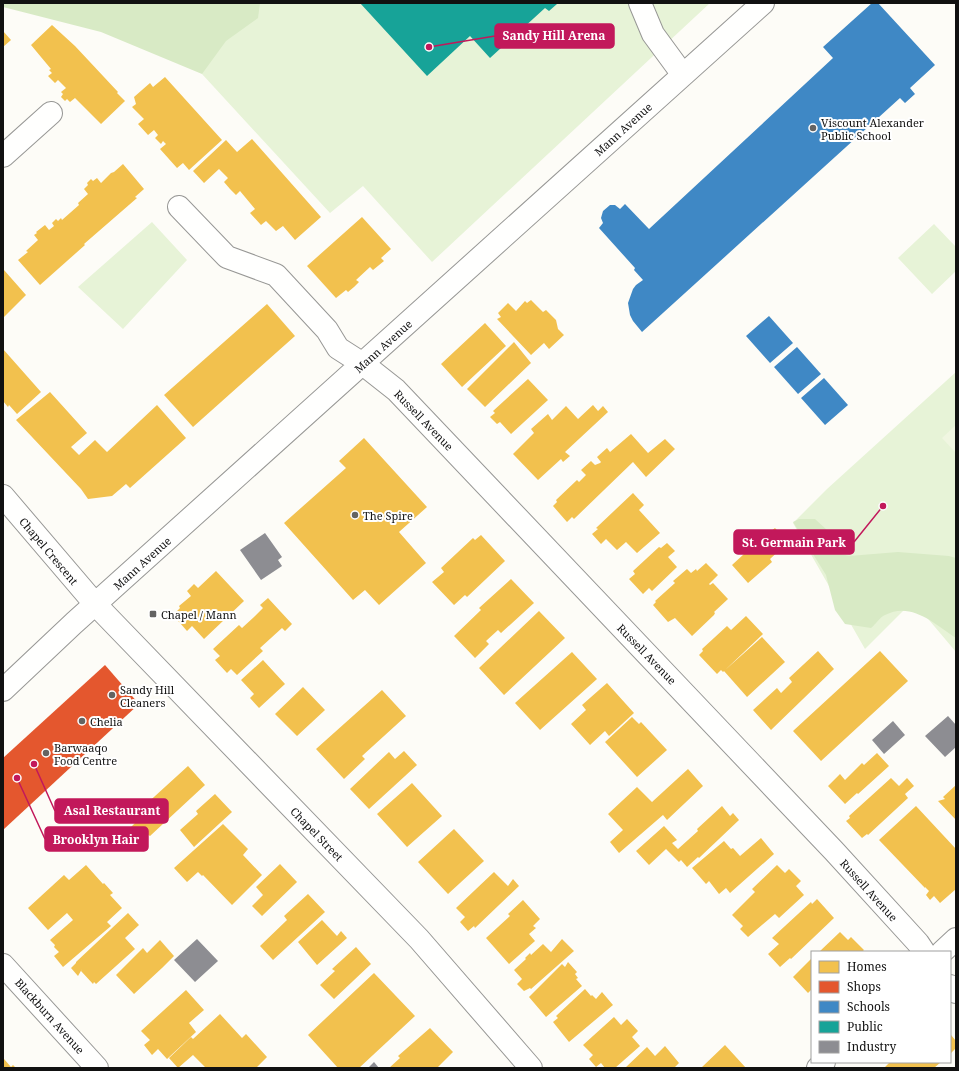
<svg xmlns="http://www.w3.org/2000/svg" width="959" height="1071" viewBox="0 0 959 1071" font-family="'Noto Serif',serif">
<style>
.green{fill:#e7f3d7}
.forest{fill:#d8eac5}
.pitch{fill:#f0f6e1}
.homes{fill:#f2c14e}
.shops{fill:#e4572e}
.schools{fill:#3f88c5}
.public{fill:#17a398}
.industry{fill:#8d8d92}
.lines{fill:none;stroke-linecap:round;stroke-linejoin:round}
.minor-casing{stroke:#979795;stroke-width:24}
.minor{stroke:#fffffe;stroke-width:22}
.poi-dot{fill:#646362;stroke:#fff;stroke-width:1.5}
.labels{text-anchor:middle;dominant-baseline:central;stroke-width:4;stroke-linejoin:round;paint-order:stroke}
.poi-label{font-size:11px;fill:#111;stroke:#fff;text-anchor:start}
.street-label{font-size:11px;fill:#111;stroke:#fff}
.leader{fill:none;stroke:#c2185b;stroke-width:1.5}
.callout-dot{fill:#c2185b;stroke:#fff;stroke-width:1.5}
.callout{fill:#c2185b;stroke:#c2185b;stroke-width:1.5}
.callout-label{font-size:12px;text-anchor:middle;font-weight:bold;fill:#fff}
</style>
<rect width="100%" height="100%" fill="#fdfcf7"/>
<!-- green -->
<path class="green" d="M149,3H710L432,262L363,186L330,213L202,74L201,49Z
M152,222L187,260L123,329L78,287Z
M934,224L956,247V271L932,294L898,258Z
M956,372V652L913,601L865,649L793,523L827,489Z"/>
<!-- forest -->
<path class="forest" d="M3,3H260L258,18L226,41L202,74L101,32L3,7Z
M799,519H815L827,530L836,547L841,554L849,556L898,552L949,556L956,558V638C935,624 911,601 885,615C880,617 876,624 871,628L845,624L835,610L826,575L793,522Z"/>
<!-- pitch -->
<path class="pitch" d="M956,425V453L942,438Z"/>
<!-- homes -->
<path class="homes" d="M52,25L75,46L118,92L117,93L125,101L101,124L75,98L70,102L67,99L65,101L61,97L63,94L61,92L66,88L58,80L55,83L48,76L52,73L49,70L51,69L31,45Z
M3,31L11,40L3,47Z
M165,77L222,140L189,170L183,163L177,168L160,149L166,144L163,141L161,144L155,138L158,135L154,130L148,135L138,124L144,119L132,107L136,104L134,97L150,83L153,87Z
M252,139L321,217L295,240L283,226L276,231L266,221L261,225L250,213L255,209L240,191L236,195L230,189L224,182L228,178L219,169L204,183L193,171L226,140L237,152Z
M123,164L144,189L135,197L137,198L84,244L85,245L40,285L18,260L28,252L26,251L38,240L34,235L37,233L36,232L45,225L49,230L54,226L52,223L56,219L58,221L61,218L62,220L79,205L78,203L88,194L84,189L88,185L87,183L91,179L93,181L97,178L101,183L111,173L114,172Z
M362,217L391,249L381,258L384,261L373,270L370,267L356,280L359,282L354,287L348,292L346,290L336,298L307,266Z
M4,270L26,295L3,318V271Z
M531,300L543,312L546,310L556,320L558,329L564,335L549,349L544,343L531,355L497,319L501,317L498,313L508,303L516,311L525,301L527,303Z
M267,304L295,336L193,427L164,395Z
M485,323L506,346L462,387L441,364Z
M514,342L531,363L485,407L467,389Z
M3,349L41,392L17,414L9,405L8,407L3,401Z
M528,379L548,400L511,434L500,422L497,424L490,417L495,413L493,411Z
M50,392L87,433L71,447L79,455L95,440L107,452L157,405L186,438L130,488L126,484L112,496L88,499L81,489L16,420Z
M593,405L598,411L603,406L608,412L565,452L570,456L563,462L561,459L538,480L513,454L534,433L531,429L548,414L552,420L566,406L578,419Z
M631,434L648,453L665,439L675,449L646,477L633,462L574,519L572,517L567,522L553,506L557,502L556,500L577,480L579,482L586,475L581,470L591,461L595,465L600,463L601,462L597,457L607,448L610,452Z
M364,438L427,507L399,532L426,563L379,605L365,590L353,600L284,523L346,468L339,461Z
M633,493L644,505L639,510L660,533L637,553L626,542L617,550L606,539L601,544L592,534L598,529L596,528Z
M775,528L785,539L781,543L784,546L770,559L772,562L748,583L732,565L756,543Z
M481,535L505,561L467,597L465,595L454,605L432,582L444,572L441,568L473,538L475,540Z
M667,543L675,551L668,557L677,567L652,591L649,588L643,594L629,579L635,574L633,571L659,547L661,548Z
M706,563L718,575L709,584L710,585L713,583L728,599L714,612L715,613L714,615L692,636L675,618L668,622L653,605L656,602L655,601L675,583L673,581L687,569L691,573L696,569L697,571Z
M216,571L244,601L204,639L192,626L187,631L173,615L180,608L179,606L191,596L187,591L194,584L198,588Z
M511,579L534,603L501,633L498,630L486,641L489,644L475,658L454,636L481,610L479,608Z
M268,598L292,624L285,631L282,628L260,648L263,651L237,675L231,669L227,673L215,660L220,656L213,649L239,625L242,628L254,617L263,608L260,605Z
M539,611L565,638L504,695L479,668Z
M746,616L763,634L723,672L721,670L717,674L699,655L703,651L702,649L727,626L731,630Z
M762,637L785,662L747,697L724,671Z
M818,651L834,669L771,730L753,710L777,688L781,693L792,682L789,678Z
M880,651L908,681L821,761L793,731Z
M572,652L597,679L540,730L515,703Z
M263,660L285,684L259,708L250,698L254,694L241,680Z
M607,683L634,713L609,736L605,731L590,745L571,724L586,710L582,705Z
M303,687L325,710L297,736L275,714Z
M382,690L406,716L362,756L365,759L344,779L316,749Z
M632,717L639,724L641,722L667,750L637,777L605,742Z
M404,751L417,765L369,809L350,789L389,752L395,759Z
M877,753L889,766L858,794L857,793L845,804L828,786L840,774L845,780L862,763L864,765Z
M188,766L205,785L150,836L147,834L141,840L130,828L136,822L132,817Z
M688,769L703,786L667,820L663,815L619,853L610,842L623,830L608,814L637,787L652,802Z
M891,778L899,786L907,778L914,786L905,794L908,798L868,835L867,834L862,838L846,821L850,818L849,816Z
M412,783L442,816L407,847L377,814Z
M956,785V820L938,801L945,799L943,797Z
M215,794L232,812L194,847L180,830L198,814L196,811Z
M722,806L730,816L733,813L739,820L699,858L698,857L687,867L681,860L679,862L666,849L649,865L636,851L664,826L677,840L672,843L678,849L698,831L697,829Z
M916,806L956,849V889L940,903L934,896L930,900L926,895L929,891L925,887V888L879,840Z
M223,824L248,849L243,855L262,875L232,905L203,875L202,876L198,872L187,882L174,868Z
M454,829L484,861L448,894L418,862Z
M761,838L774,854L730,893L726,888L719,894L709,881L706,884L692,868L724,841L731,849L733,848L740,856Z
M280,864L297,882L262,916L252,906L263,895L256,887Z
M86,865L103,884L104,883L113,893L110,895L122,908L107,922L111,926L63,967L54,956L59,952L54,947L55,945L50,940L73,920L67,913L48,930L28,908L64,875L69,880Z
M777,865L785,873L789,869L801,881L796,886L804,895L779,918L775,914L748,937L740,929L743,926L732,915L755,892L752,889Z
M494,872L508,886L513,879L519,886L475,928L474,926L468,931L460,922L465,917L456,908Z
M308,894L325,912L273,960L260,946L287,920L284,916Z
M817,899L834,918L791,959L790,958L780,967L768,954L779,944L772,938L811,902L812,904Z
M523,900L540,919L533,926L536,928L529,934L535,941L509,964L486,938L510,916L508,914Z
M128,913L139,925L125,938L135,949L96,984L94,982L93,984L81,971L82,969L78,976L71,968L76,963V962Z
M322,920L337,936L341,931L347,938L317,965L298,942Z
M840,932L848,940L851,937L864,950L862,952H819Z
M562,939L574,951L531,989L530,988L524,991L517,984L522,979L514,970L526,959L525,958L530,953L531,955L543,944L551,952Z
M160,940L174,956L162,968L134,994L116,975L143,948L147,953Z
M356,947L371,964L334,999L320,985L335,971L332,969Z
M812,958V989L808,993L793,977Z
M568,962L577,972L575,974L578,978L576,979L582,986L546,1017L529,997L562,964L565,967Z
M374,973L415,1016L359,1068H338L308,1035Z
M585,989L591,996L592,995L596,999L602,992L613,1005L569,1042L553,1022L558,1018L556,1016Z
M186,990L204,1010L189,1023L196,1032L167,1059L158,1049L152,1055L144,1045L150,1040L141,1031Z
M220,1014L242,1038L246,1034L267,1057L256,1068H212L211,1067L206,1068L193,1055L178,1068L169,1058L191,1037L193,1039Z
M614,1017L621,1025L627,1019L638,1031L632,1037L640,1046L615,1068H605L601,1063L596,1067L589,1059L593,1055L583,1045Z
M430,1028L453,1052L437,1068H389L400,1058L398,1056Z
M951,1035L956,1041V1048L950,1054V1036Z
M725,1045L746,1068H701Z
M665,1046L679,1063L674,1068H625L647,1047L655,1056Z
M4,1059L11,1067L13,1065L16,1068H3Z
M890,1062H941L934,1068H886L885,1067Z"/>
<!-- shops -->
<path class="shops" d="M105,665L139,704L3,830V758Z"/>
<!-- schools -->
<path class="schools" d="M872,3H878L935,65L910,88L915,94L905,103L900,98L642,332L633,321L630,315L628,303L633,289L636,285L643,280L634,270L635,268L599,228L603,223L601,218L603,211L610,205H615L620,209L625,204L649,229L833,58L823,47Z
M769,316L793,343L770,363L746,336Z
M797,347L821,374L798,394L774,367Z
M824,378L848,405L825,425L801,398Z"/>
<!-- public -->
<path class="public" d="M360,3H556L557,4L549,11L545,8L490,58L470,36L427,76Z"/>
<!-- industry -->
<path class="industry" d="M265,533L282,557L278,560L282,566L261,580L240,550Z
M948,716L956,725V747L945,757L925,736Z
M893,721L905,735L884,754L872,740Z
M197,939L218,961L195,982L174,960Z
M374,1062L379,1068H368Z"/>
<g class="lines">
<defs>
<path id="minor" d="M640,3L653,34L683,75
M3,156L51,113
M179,207L227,257L276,275L327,330L338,348L363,364L396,390L834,851L918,943L924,952
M3,496L96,605L419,939L531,1068
M3,690L74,623L763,3
M942,952L956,939
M3,965L97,1068
M950,986L956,992
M818,1068L824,1062"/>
</defs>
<!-- minor casing -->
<use href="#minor" class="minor-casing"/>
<!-- minor -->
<use href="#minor" class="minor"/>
</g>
<!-- markers -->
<g class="poi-dot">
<circle cx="813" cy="128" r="4"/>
<circle cx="355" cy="515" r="4"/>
<rect x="149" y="610" width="8" height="8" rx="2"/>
<circle cx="112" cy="695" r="4"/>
<circle cx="82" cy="721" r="4"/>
<circle cx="46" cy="753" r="4"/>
</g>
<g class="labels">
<!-- poi labels -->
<g class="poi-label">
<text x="821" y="122">Viscount Alexander<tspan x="821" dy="13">Public School</tspan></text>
<text x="363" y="515">The Spire</text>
<text x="161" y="614">Chapel / Mann</text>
<text x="120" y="689">Sandy Hill<tspan x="120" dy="13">Cleaners</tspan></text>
<text x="90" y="721">Chelia</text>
<text x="54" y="747">Barwaaqo<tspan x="54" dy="13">Food Centre</tspan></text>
</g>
<!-- street labels -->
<g class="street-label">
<text transform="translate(623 129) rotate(-42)">Mann Avenue</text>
<text transform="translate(383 346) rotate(-42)">Mann Avenue</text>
<text transform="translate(424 420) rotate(46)">Russell Avenue</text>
<text transform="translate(49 551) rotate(50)">Chapel Crescent</text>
<text transform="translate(142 563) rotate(-42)">Mann Avenue</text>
<text transform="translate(647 654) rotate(46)">Russell Avenue</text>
<text transform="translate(317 834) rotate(46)">Chapel Street</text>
<text transform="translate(869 890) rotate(48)">Russell Avenue</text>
<text transform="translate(50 1016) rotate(48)">Blackburn Avenue</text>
</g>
</g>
<!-- callouts -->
<path class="leader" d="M429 47L495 36M883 506L854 542M34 764L55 811M17 778L45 839"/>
<g class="callout-dot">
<circle cx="429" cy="47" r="4"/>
<circle cx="883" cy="506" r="4"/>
<circle cx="34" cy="764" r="4"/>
<circle cx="17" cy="778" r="4"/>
</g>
<g class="callout">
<rect x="495" y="24" width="119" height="24" rx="4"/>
<rect x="734" y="530" width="120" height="24" rx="4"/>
<rect x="55" y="799" width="113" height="24" rx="4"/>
<rect x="45" y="827" width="103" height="24" rx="4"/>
</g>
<g class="callout-label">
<text x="554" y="40">Sandy Hill Arena</text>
<text x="794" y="547">St. Germain Park</text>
<text x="112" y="815">Asal Restaurant</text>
<text x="96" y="844">Brooklyn Hair</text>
</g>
<!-- border -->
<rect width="959" height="1071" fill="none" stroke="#111111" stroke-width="8"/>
<!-- legend -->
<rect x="811" y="951" width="140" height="112" fill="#ffffff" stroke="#a0a0a0"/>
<rect x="819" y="961" width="20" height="12" fill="#f2c14e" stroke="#a0a0a0"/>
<text x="847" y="971" font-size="12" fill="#111111">Homes</text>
<rect x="819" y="981" width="20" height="12" fill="#e4572e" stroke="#a0a0a0"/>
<text x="847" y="991" font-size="12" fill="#111111">Shops</text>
<rect x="819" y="1001" width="20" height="12" fill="#3f88c5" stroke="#a0a0a0"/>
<text x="847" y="1011" font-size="12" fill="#111111">Schools</text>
<rect x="819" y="1021" width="20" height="12" fill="#17a398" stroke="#a0a0a0"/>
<text x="847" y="1031" font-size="12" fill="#111111">Public</text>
<rect x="819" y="1041" width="20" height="12" fill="#8d8d92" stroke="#a0a0a0"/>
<text x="847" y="1051" font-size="12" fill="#111111">Industry</text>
</svg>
